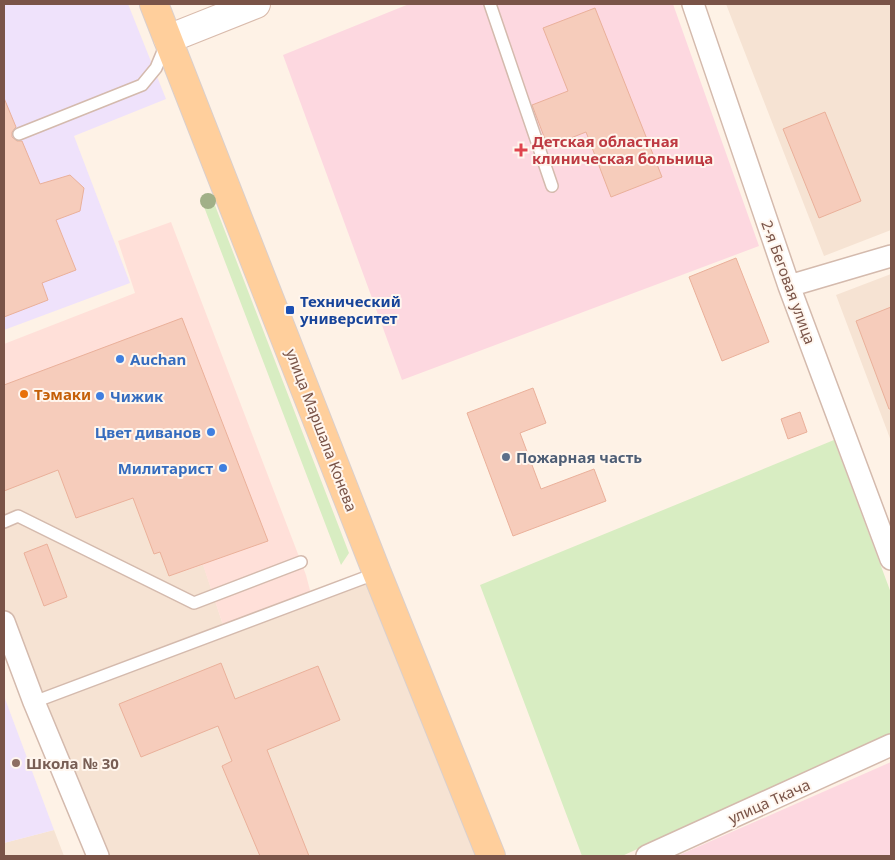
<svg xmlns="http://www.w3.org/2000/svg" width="895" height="860" viewBox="0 0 895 860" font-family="'Noto Sans',sans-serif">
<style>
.residential{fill:#f6e3d3}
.commercial{fill:#ffe0d9}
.education{fill:#efe2fb}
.medical{fill:#fdd8e0}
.green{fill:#d8edc2}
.building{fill:#f6ccbb;stroke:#eab09a}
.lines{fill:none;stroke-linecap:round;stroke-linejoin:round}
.lane-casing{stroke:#d4baad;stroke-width:14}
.street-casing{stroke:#d4baad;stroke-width:24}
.secondary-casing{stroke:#d9bbac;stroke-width:30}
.primary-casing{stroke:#dacfcc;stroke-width:30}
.lane{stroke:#fff;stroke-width:11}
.street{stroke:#fff;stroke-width:21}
.secondary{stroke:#fff;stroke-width:28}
.primary{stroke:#ffcf9c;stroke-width:28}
.tree{fill:#a1b088}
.health-dot{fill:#e0444e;stroke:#fff6ee;stroke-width:2}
.transit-dot{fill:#1a4fb4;stroke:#fff6ee;stroke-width:2}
.shop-dot{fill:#3f7fe0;stroke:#fff6ee;stroke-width:2}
.food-dot{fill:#e8710a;stroke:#fff6ee;stroke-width:2}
.service-dot{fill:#5c6f8a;stroke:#fff6ee;stroke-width:2}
.education-dot{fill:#8d6e63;stroke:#fff6ee;stroke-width:2}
.labels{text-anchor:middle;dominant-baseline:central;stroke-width:4;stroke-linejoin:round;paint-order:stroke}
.health-label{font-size:15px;font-weight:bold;fill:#be3a42;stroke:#fff6ee;text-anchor:start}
.street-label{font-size:15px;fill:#7a5448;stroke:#fff6ee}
.transit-label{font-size:15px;font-weight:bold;fill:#164399;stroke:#fff6ee;text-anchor:start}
.shop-label{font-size:15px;font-weight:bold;fill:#366cbe;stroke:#fff6ee;text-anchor:start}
.food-label{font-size:15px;font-weight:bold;fill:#c56008;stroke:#fff6ee;text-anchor:start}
.service-label{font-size:15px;font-weight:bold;fill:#4e5e75;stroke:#fff6ee;text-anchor:start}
.education-label{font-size:15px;font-weight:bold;fill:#785e54;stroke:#fff6ee;text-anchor:start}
</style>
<rect width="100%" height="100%" fill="#fef2e6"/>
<!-- residential -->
<path class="residential" d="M726,4H891V230L824,256Z
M891,274V441L836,295Z
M35,373L126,417L203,564L225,631L377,573L491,856H98L4,622V385Z
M54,830L64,856H4V843Z"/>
<!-- commercial -->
<path class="commercial" d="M171,222L306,575L312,598L225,631L203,565L169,576L160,552L227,528L35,374L4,385V344L135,293L118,241Z"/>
<!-- education -->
<path class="education" d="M4,4H128L166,99L74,136L130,283L4,330Z
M4,696L54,830L4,843Z"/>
<!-- medical -->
<path class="medical" d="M409,4H673L759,246L402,380L283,55Z
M891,762V856H677Z"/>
<!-- green -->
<path class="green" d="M211,195L349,553L341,565L201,199Z
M834,440L891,593V734L622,856H582L480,585Z"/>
<!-- building -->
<path class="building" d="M595,8L662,177L611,197L586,132L548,147L532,105L568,91L543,28Z
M4,98L16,127L12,132V137L17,141H22L40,184L70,175L84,188L80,211L56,220L76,270L42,283L48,300L4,317Z
M825,112L861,201L819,218L783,129Z
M736,258L769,342L722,361L689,277Z
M891,307V409H889L856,321Z
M182,318L268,541L169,576L160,552L154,554L133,498L76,518L58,470L4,491V385Z
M533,388L546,423L520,433L541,489L594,469L606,501L513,536L467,413Z
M800,412L807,432L788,439L781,419Z
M47,544L67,597L44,606L24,553Z
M221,663L235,699L318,666L340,720L267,750L309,856H260L222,766L232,761L218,726L141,757L119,704Z"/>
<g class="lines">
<defs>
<path id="lane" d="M490,4L552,186
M19,134L142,85L156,68L166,44
M4,522L18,516L194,603L301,562
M34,702L377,573"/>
<path id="street" d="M693,4L789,286L891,559
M789,286L891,256
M4,622L34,702L98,856
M647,856L891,745"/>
<path id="secondary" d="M168,39L256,4"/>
<path id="primary" d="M154,4L377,573L491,856"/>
</defs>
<!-- lane casing -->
<use href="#lane" class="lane-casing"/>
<!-- street casing -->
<use href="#street" class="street-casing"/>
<!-- secondary casing -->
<use href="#secondary" class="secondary-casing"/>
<!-- primary casing -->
<use href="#primary" class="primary-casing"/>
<!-- lane -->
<use href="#lane" class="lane"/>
<!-- street -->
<use href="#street" class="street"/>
<!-- secondary -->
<use href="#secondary" class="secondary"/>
<!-- primary -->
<use href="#primary" class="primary"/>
</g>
<!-- trees -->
<circle class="tree" cx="208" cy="201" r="8"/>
<!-- markers -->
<path class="health-dot" d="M518.5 142.5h5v5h5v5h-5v5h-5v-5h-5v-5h5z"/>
<rect class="transit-dot" x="285" y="305" width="10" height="10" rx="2.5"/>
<g class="shop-dot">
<circle cx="120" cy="359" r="5"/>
<circle cx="100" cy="396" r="5"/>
<circle cx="211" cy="432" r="5"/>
<circle cx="223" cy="468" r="5"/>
</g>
<circle class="food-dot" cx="24" cy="394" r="5"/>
<circle class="service-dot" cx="506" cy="457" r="5"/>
<circle class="education-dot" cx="16" cy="763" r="5"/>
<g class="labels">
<!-- health labels -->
<g class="health-label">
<text x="532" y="141">Детская областная<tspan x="532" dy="17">клиническая больница</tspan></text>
</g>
<!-- street labels -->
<g class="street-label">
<text transform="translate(789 282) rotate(70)">2-я Беговая улица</text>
<text transform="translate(322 430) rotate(69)">улица Маршала Конева</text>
<text transform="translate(769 801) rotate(-24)">улица Ткача</text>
</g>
<!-- transit labels -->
<g class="transit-label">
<text x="300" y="301">Технический<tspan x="300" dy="17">университет</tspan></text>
</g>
<!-- shop labels -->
<g class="shop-label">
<text x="130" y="359">Auchan</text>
<text x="110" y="396">Чижик</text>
<text x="201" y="432" text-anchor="end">Цвет диванов</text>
<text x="213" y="468" text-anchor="end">Милитарист</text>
</g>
<!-- food labels -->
<g class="food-label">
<text x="34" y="394">Тэмаки</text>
</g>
<!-- service labels -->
<g class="service-label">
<text x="516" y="457">Пожарная часть</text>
</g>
<!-- education labels -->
<g class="education-label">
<text x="26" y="763">Школа № 30</text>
</g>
</g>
<!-- border -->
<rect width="895" height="860" fill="none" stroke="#7a5448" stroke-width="10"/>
</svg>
